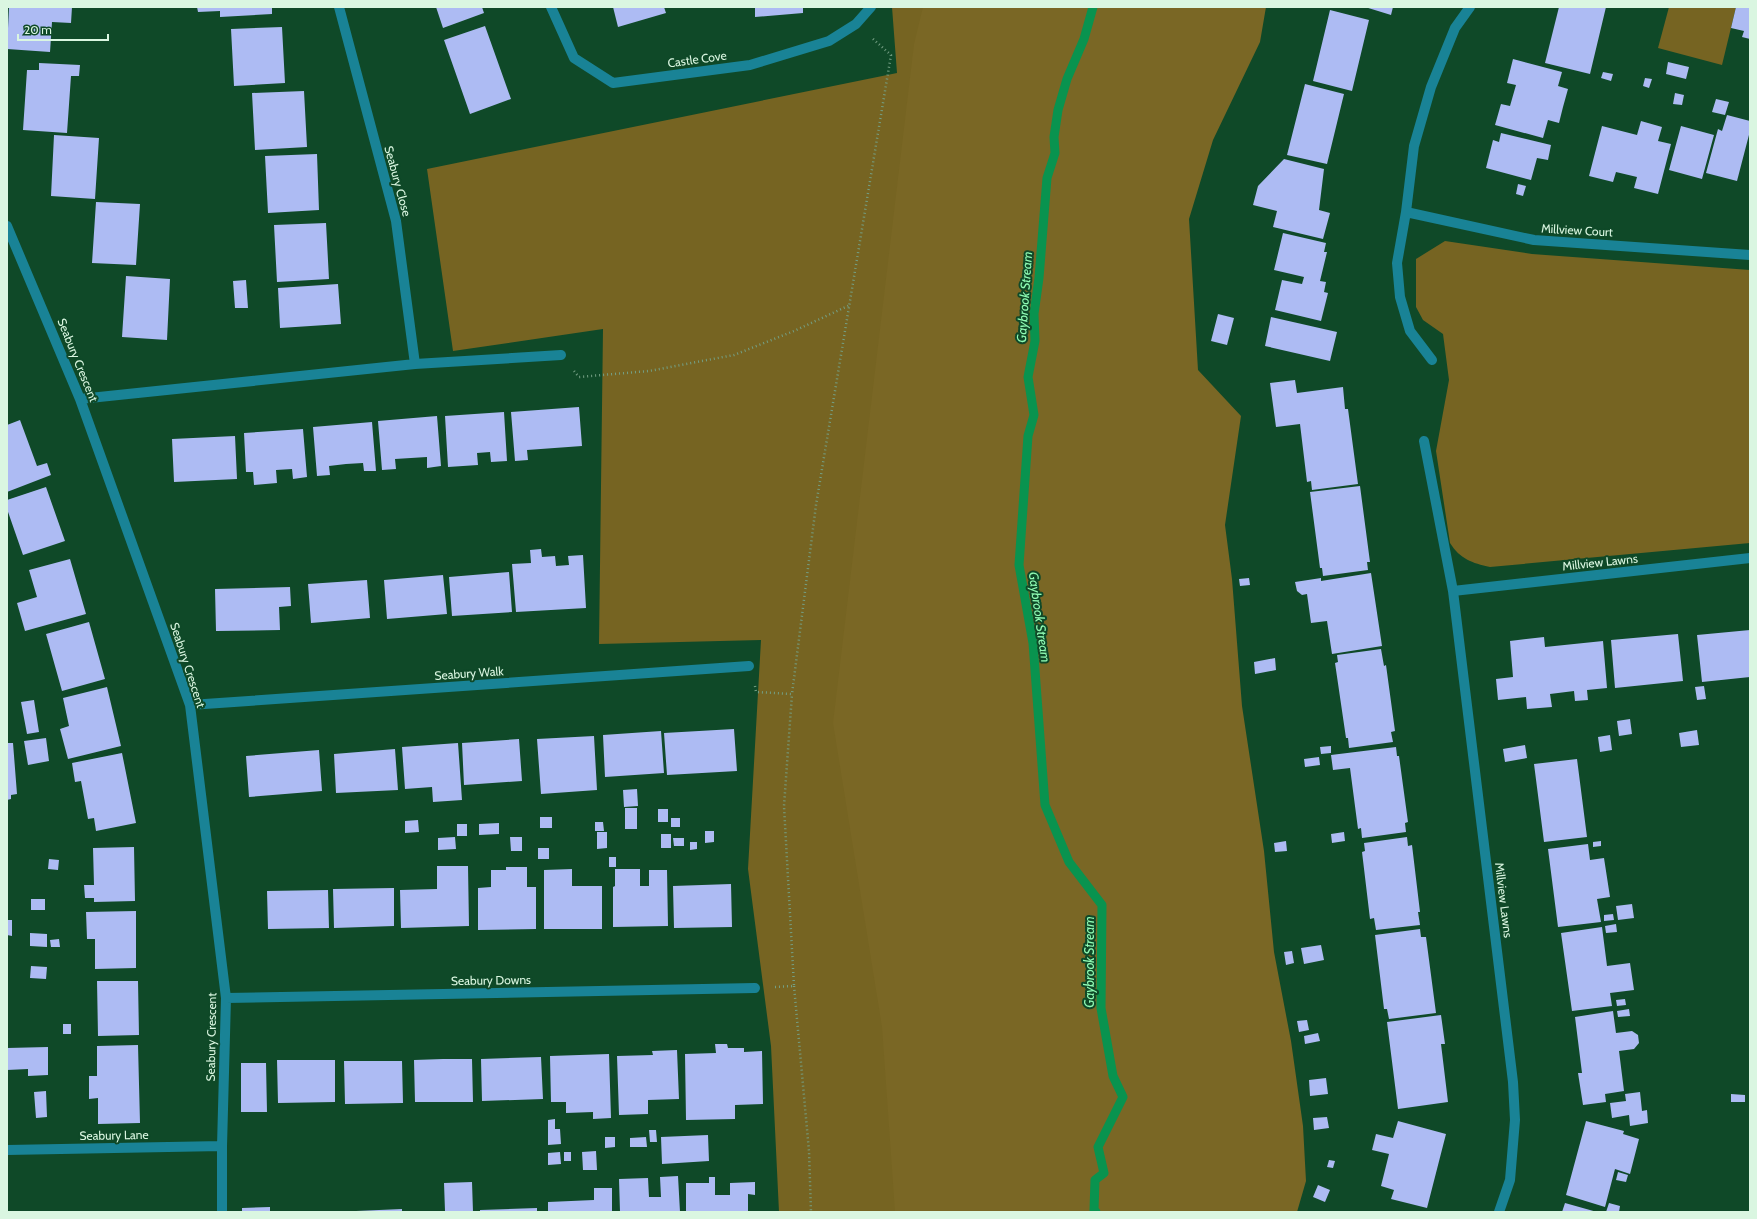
<svg xmlns="http://www.w3.org/2000/svg" width="1757" height="1219" viewBox="0 0 1757 1219" font-family="Cabin,sans-serif">
<style>
.green{fill:#766422}
.forest{fill:#7a6725}
.lines{fill:none;stroke-linecap:round;stroke-linejoin:round}
.stream{stroke:#09934f;stroke-width:9}
.building{fill:#adbbf3}
.path{stroke:#749f84;stroke-width:2.5;stroke-dasharray:1 3;stroke-linecap:butt}
.minor{stroke:#198396;stroke-width:10}
.labels{text-anchor:middle;dominant-baseline:central;stroke-width:4;stroke-linejoin:round;paint-order:stroke}
.street-label{font-size:12px;fill:#daf6e1;stroke:#0f4928}
.water-label{font-size:13px;font-style:italic;fill:#90fcb4;stroke:#0f4928}
</style>
<rect width="100%" height="100%" fill="#0f4928"/>
<!-- green -->
<path class="green" d="M892,7H964L965,1212H779L771,1046L748,869L761,640L599,644L603,329L453,351L427,169L897,73Z
M1669,7H1736L1722,65L1658,48Z
M1445,241L1532,254L1750,270V543L1490,567C1472,563 1460,559 1450,543L1436,451L1449,380L1443,334L1423,320L1416,307V259Z"/>
<!-- forest -->
<path class="forest" d="M923,7H1266L1260,42L1213,140L1189,219L1198,370L1241,416L1225,525L1232,579L1242,706L1264,851L1274,952L1291,1041L1303,1126L1306,1181L1297,1212H895L882,1027L833,723L914,44Z"/>
<g class="lines">
<!-- stream -->
<path class="stream" d="M1093,7L1084,39L1067,79L1058,110L1054,137L1055,153L1047,178L1039,278L1034,314L1035,341L1028,377L1034,415L1028,436L1019,565L1033,643L1045,805L1069,862L1102,905L1101,1008L1113,1076L1123,1097L1098,1147L1104,1173L1095,1180L1094,1210L1096,1212"/>
</g>
<!-- building -->
<path class="building" d="M9,7H72L71,23L52,22L50,52L7,49Z
M197,7H272V14L220,17V11L198,12Z
M436,7H482L484,13L443,28Z
M613,7H664L666,13L618,27Z
M755,7H803V13L755,17Z
M1365,7H1393L1391,15Z
M1559,7H1606L1590,74L1545,63Z
M1736,7H1750V39L1742,37L1744,31L1731,28Z
M1330,10L1369,20L1352,91L1313,81Z
M485,26L511,99L470,114L444,40Z
M282,27L285,83L234,86L231,29Z
M1513,59L1562,72L1558,86L1568,89L1563,107L1559,123L1548,120L1543,138L1495,125L1501,104L1510,106L1516,85L1507,83Z
M1668,62L1689,67L1686,79L1666,74Z
M39,63L80,65L79,76H71L67,133L23,130L27,70H39Z
M1603,72L1613,74L1611,81L1601,78Z
M1645,78L1652,79L1649,88L1643,86Z
M1305,84L1344,94L1327,164L1287,155Z
M304,91L307,147L255,150L252,93Z
M1675,93L1684,95L1682,105L1673,104Z
M1716,99L1729,102L1725,115L1712,112Z
M1727,115L1750,121V131L1737,181L1706,173L1718,129L1722,131Z
M1641,121L1662,127L1658,141L1671,144L1658,194L1634,188L1637,177L1616,172L1613,182L1589,176L1602,126L1637,135Z
M1681,126L1714,135L1702,179L1669,170Z
M1501,133L1551,145L1548,160L1537,158L1531,180L1486,168L1493,140L1499,142Z
M54,135L99,138L95,199L51,196Z
M317,154L319,210L268,213L265,156Z
M1284,159L1324,169L1319,210L1330,213L1323,239L1273,227L1277,211L1253,205L1258,186Z
M1518,184L1526,186L1523,196L1516,194Z
M96,202L140,204L136,265L92,263Z
M326,223L329,279L277,282L274,225Z
M1283,233L1326,243L1324,252H1327L1320,281L1326,282L1324,292L1328,293L1321,321L1275,310L1282,280L1302,284L1304,277L1274,270Z
M126,276L170,279L167,340L122,337Z
M246,280L248,308H235L233,281Z
M338,284L341,324L280,328L278,288Z
M1218,314L1234,318L1227,345L1211,341Z
M1271,317L1337,332L1330,361L1265,346Z
M1295,380L1297,393L1343,387L1345,409H1348L1358,484L1312,490L1311,481L1307,482L1300,424L1276,427L1270,383Z
M579,407L582,446L527,450L528,460L515,461L511,412Z
M504,412L507,461L491,462L490,452L477,453L478,465L448,467L445,416Z
M437,416L441,466L427,468V457L395,459L396,469L382,470L378,421Z
M20,420L37,466L47,463L51,475L7,492V425Z
M372,422L376,471H364L363,463L346,464L329,466L330,475L317,476L313,427Z
M303,429L307,477L293,479L292,469L276,470L277,483L254,485L253,472H246L244,433Z
M235,436L237,479L174,482L172,439Z
M1360,486L1370,562H1367L1368,570L1323,576L1322,568H1320L1310,492Z
M46,487L65,541L23,555L7,509V500Z
M541,549L542,557L555,556L556,566L569,565L568,556L583,555L586,608L516,612L512,564L531,563L530,550Z
M70,559L86,614L25,631L17,603L37,597L29,570Z
M509,572L512,612L452,616L449,577Z
M1371,573L1382,646L1332,654L1327,621L1311,623L1307,594L1302,595L1297,591L1295,582L1321,578V581Z
M443,575L447,614L387,619L384,580Z
M1249,578L1250,585L1240,586L1239,579Z
M367,580L370,618L311,623L308,584Z
M290,587L291,606L279,607L280,630L216,631L215,589Z
M89,622L105,679L62,691L46,634Z
M1750,630V677L1702,682L1697,635Z
M1678,634L1683,681L1615,688L1611,640Z
M1544,637L1545,647L1603,641L1607,688L1587,690L1588,700L1575,701L1574,691L1550,694L1552,707L1527,709L1526,697L1498,700L1496,679L1513,677L1510,641Z
M1381,649L1384,666L1386,665L1395,731L1391,732L1393,742L1349,748L1348,738H1346L1335,663L1338,662L1337,655Z
M1275,658L1276,670L1255,674L1254,662Z
M1704,686L1706,699L1697,700L1695,687Z
M107,687L121,746L68,759L60,729L69,726L63,698Z
M34,700L39,732L27,734L21,702Z
M1630,719L1632,734L1619,736L1617,721Z
M734,729L737,771L667,775L664,733Z
M1697,730L1699,745L1681,747L1679,733Z
M661,731L664,773L605,777L603,735Z
M1610,735L1612,750L1600,752L1598,737Z
M594,736L597,790L541,794L537,739Z
M46,738L49,761L28,765L24,741Z
M519,739L522,781L464,785L462,743Z
M7,743H13L17,794L11,795V799L7,800Z
M458,743L462,800L433,802L432,787L405,789L402,747Z
M1525,745L1527,758L1505,762L1503,749Z
M1331,746V753L1321,754L1320,747Z
M1396,747L1397,756H1399L1408,822L1405,823L1406,832L1362,838L1361,828L1358,829L1350,768L1333,770L1331,755Z
M395,749L398,790L336,793L334,754Z
M319,750L322,791L249,797L246,756Z
M122,753L136,823L96,831L94,818L88,819L81,781L75,782L72,763Z
M1319,757L1320,765L1305,767L1304,759Z
M1577,759L1587,837L1544,842L1534,764Z
M637,789L638,806L624,807L623,790Z
M625,808H637V829H625Z
M658,809H668V822H658Z
M540,817H552V828H540Z
M671,818H680V827H671Z
M418,820L419,832L405,833V821Z
M595,822H603L604,831H595Z
M499,823V834L479,835V824Z
M457,824H467V836H457Z
M705,831H714V842L705,843Z
M597,832H607V848L597,849Z
M1344,832L1345,841L1332,843L1331,834Z
M661,834H671V848H661Z
M455,837L456,849L438,850V838Z
M510,837H522V851H511Z
M1407,837L1408,846L1412,845L1420,912H1418L1420,925L1376,930L1374,918L1370,919L1362,852L1365,851L1364,843Z
M673,838H684V846H674Z
M1286,841L1287,851L1275,852L1274,843Z
M1601,841V846L1593,847V842Z
M690,842H697V849L690,850Z
M1588,844L1590,860L1604,858L1610,897L1597,899L1601,922L1558,927L1548,849Z
M134,847L135,901L94,902V898H85L84,885H94L93,848Z
M538,848H549V859H538Z
M609,857H616V867H609Z
M49,859L59,860L58,870L48,869Z
M437,866H468L469,926L401,928L400,890L437,889Z
M506,867H527V887H536V929L478,930V888L491,887V870H506Z
M572,869V886H602V929H544V870Z
M615,869H640V886H649V870H667L668,926L613,927V887L615,886Z
M731,884L732,927L674,928L673,886Z
M394,888V926L334,928L333,889Z
M328,890L329,928L268,929L267,891Z
M31,899H45V910H31Z
M1632,904L1634,918L1618,920L1616,906Z
M136,911V968L95,969V939H87L86,912Z
M1613,914L1614,920L1604,921V915Z
M7,920H12V936L7,935Z
M1616,924L1617,932L1606,933L1605,926Z
M1602,927L1607,966L1630,963L1634,990L1610,993L1612,1006L1572,1011L1561,933Z
M1420,929L1421,937H1426L1436,1013L1389,1019L1387,1009H1384L1375,935Z
M30,933L47,934V947L30,946Z
M59,939L60,947H51L50,940Z
M1321,945L1324,960L1304,964L1301,948Z
M1292,951L1294,963L1286,965L1284,952Z
M31,966L47,967L46,979L30,978Z
M97,981H138L139,1035L98,1036Z
M1625,999L1626,1005L1617,1006L1616,1000Z
M1629,1009L1630,1016L1618,1017L1617,1011Z
M1613,1011L1616,1033L1632,1031L1638,1035L1639,1043L1634,1049L1619,1051L1624,1091L1605,1094L1606,1102L1583,1105L1578,1073H1582L1575,1017Z
M1441,1015L1445,1044H1441L1448,1102L1398,1109L1387,1022Z
M1307,1020L1309,1030L1299,1032L1297,1021Z
M63,1024H71V1034H63Z
M1318,1033L1320,1041L1305,1044L1304,1036Z
M715,1044H727L728,1048H744V1052L762,1051L763,1104L735,1105V1119L686,1120L685,1054L716,1053Z
M138,1045L140,1123L98,1124V1098L89,1099V1076H97V1046Z
M48,1047V1075L28,1076V1069L7,1070V1048Z
M677,1050L679,1099L648,1100V1114L619,1115L617,1056L653,1055L652,1051Z
M609,1054L611,1118L593,1119V1112L566,1113V1102H551L550,1056Z
M541,1057L543,1099L482,1101L481,1059Z
M443,1059H472L473,1102H415L414,1060Z
M277,1060H335V1102L278,1103Z
M344,1061H402L403,1103L345,1104Z
M241,1063H266L267,1112H241Z
M1326,1078L1328,1094L1310,1096L1309,1080Z
M46,1091L47,1117L36,1118L34,1092Z
M1640,1092L1642,1111L1647,1110L1648,1123L1630,1126L1629,1115L1612,1118L1610,1103L1626,1101L1625,1094Z
M1731,1094L1745,1095V1102H1731Z
M1327,1117L1329,1128L1314,1130L1313,1118Z
M555,1119V1129H560L561,1144L548,1145V1120Z
M1398,1121L1446,1134L1427,1208L1391,1199L1394,1190L1381,1186L1389,1154L1372,1150L1376,1134L1393,1138Z
M1586,1121L1624,1131L1623,1134L1639,1139L1630,1174L1615,1169L1605,1207L1566,1195Z
M649,1130H656L657,1142H650Z
M708,1135L709,1161L662,1164L661,1137Z
M605,1137H615V1147L605,1148Z
M646,1137L647,1147H630V1138Z
M596,1151L597,1170H583L582,1152Z
M560,1152L561,1164L548,1165V1153Z
M564,1152H571V1161H564Z
M1329,1160L1335,1161L1333,1168L1327,1167Z
M1618,1172L1628,1175L1626,1182L1616,1180Z
M678,1176L680,1212H620L619,1179L648,1178L649,1197H661L660,1177Z
M709,1177H715V1195H730V1183L755,1182V1195L748,1194V1212H686V1183H709Z
M472,1182L473,1212H438V1211H445L444,1183Z
M1318,1185L1330,1190L1325,1202L1313,1197Z
M594,1188H612V1212H548V1202L594,1200Z
M1565,1203L1597,1212H1562Z
M1609,1203L1620,1206L1619,1212H1606Z
M270,1207V1212H242V1208Z
M537,1208V1212H480V1210Z
M402,1209V1212H356V1211Z"/>
<g class="lines">
<!-- path -->
<path class="path" d="M574,371L579,377L649,371L734,355L794,331L850,305
M755,686L756,692L792,694L816,505L891,55L872,38
M794,986L809,1151L811,1212
M775,987L794,986L784,806L792,694"/>
<!-- minor -->
<path class="minor" d="M339,7L396,221L415,364
M551,7L574,58L613,83L750,65L829,41L856,24L871,7
M1406,212L1534,240L1750,255
M7,226L80,399L190,705L226,998L222,1146V1212
M1432,360L1410,331L1400,297L1397,263L1406,212L1414,146L1431,87L1455,28L1470,7
M80,399L415,364L561,355
M1424,441L1453,591L1513,1082L1515,1120L1510,1180L1499,1212
M1453,591L1750,558
M190,705L749,666
M226,998L755,988
M7,1150L222,1146"/>
</g>
<g class="labels">
<!-- street labels -->
<g class="street-label">
<text transform="translate(697 59) rotate(-8)">Castle Cove</text>
<text transform="translate(398 181) rotate(75)">Seabury Close</text>
<text transform="translate(1577 230) rotate(3)">Millview Court</text>
<text transform="translate(78 360) rotate(68)">Seabury Crescent</text>
<text transform="translate(1600 562) rotate(-6)">Millview Lawns</text>
<text transform="translate(188 665) rotate(72)">Seabury Crescent</text>
<text transform="translate(469 673) rotate(-4)">Seabury Walk</text>
<text transform="translate(1504 900) rotate(83)">Millview Lawns</text>
<text transform="translate(491 980) rotate(-1)">Seabury Downs</text>
<text transform="translate(211 1037) rotate(-89)">Seabury Crescent</text>
<text transform="translate(114 1135) rotate(-1)">Seabury Lane</text>
</g>
<!-- water labels -->
<g class="water-label">
<text transform="translate(1024 297) rotate(-86)">Gaybrook Stream</text>
<text transform="translate(1040 617) rotate(82)">Gaybrook Stream</text>
<text transform="translate(1089 962) rotate(-90)">Gaybrook Stream</text>
</g>
</g>
<!-- border -->
<rect width="1757" height="1219" fill="none" stroke="#daf6e1" stroke-width="16"/>
<!-- scale -->
<path d="M18 34v6h90v-6" fill="none" stroke="#daf6e1" stroke-width="2"/>
<text x="24" y="34" font-size="12" fill="#daf6e1" stroke="#0f4928" stroke-width="3" paint-order="stroke">20 m</text>
</svg>
